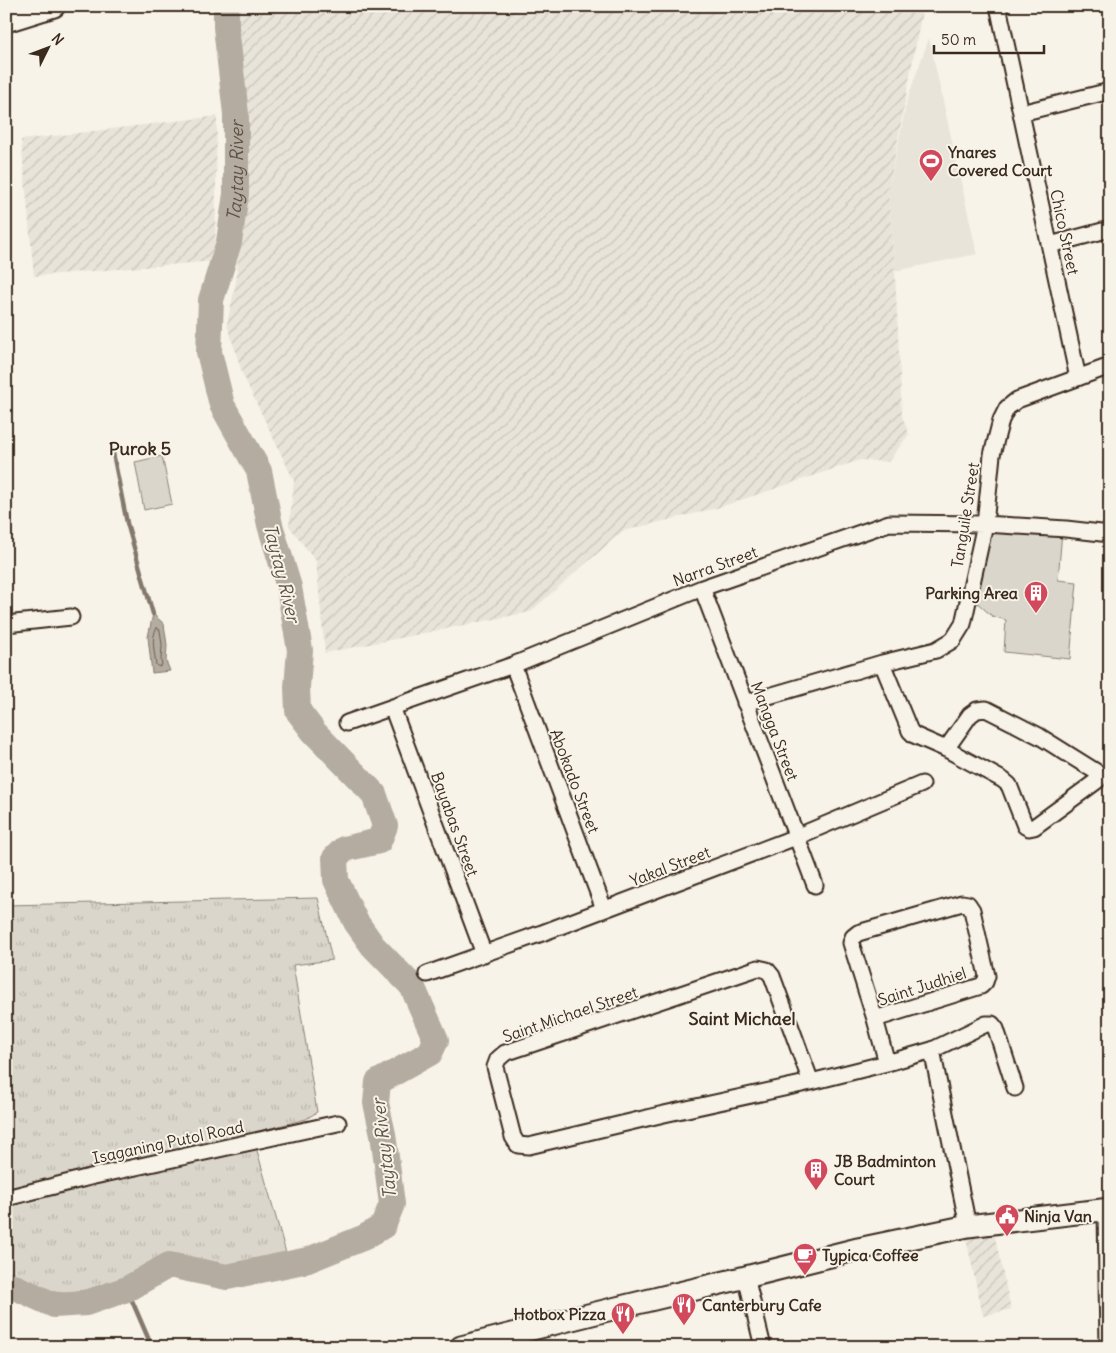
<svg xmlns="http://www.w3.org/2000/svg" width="1116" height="1353" viewBox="0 0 1116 1353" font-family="Delius,sans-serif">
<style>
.built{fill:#e9e4d9}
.industrial{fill:url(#industrial-furrows)}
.grass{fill:url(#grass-tufts);stroke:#8b8074}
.green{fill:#dbd6cb;stroke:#8b8074}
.water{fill:#b4aca0;stroke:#84786c}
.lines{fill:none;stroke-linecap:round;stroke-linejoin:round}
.shore{stroke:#6b5e52;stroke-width:1}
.stream{stroke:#84786c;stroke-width:4.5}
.river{stroke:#b4aca0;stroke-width:26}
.street-casing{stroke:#3b2a1e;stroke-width:19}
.secondary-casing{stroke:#3b2a1e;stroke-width:25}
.street{stroke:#f7f3e8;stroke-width:15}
.secondary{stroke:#f7f3e8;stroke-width:21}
.labels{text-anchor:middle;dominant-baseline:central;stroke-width:4;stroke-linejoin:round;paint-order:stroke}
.poi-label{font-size:16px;font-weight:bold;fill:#3b2a1e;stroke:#f7f3e8;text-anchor:start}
.street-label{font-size:16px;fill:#3b2a1e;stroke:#f7f3e8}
.water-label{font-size:18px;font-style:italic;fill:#5f5145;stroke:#f7f3e8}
.neighbourhood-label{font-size:18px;font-weight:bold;fill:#3b2a1e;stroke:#f7f3e8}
</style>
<defs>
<pattern id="industrial-furrows" width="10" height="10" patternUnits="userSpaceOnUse" patternTransform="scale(1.25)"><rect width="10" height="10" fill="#e9e4d9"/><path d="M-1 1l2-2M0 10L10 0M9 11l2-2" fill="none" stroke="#c9c4ba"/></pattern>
<pattern id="grass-tufts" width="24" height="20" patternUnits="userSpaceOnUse" patternTransform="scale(1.25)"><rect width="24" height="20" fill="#dbd6cb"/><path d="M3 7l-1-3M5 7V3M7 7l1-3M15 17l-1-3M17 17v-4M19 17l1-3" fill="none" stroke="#bdb8ae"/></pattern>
</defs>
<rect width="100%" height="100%" fill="#f7f3e8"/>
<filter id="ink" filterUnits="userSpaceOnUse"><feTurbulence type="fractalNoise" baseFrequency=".02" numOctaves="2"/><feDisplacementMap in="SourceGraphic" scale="10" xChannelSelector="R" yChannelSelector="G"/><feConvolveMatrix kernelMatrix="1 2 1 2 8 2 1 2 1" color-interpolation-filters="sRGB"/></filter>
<g filter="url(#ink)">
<!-- built -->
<path class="built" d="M929,38L977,254L895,271L888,192L907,100Z"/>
<!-- industrial -->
<path class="industrial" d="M231,6H923L888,192L895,271L902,416L909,434L888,462L860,460L717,508L623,531L530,612L325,653L316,561L289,526L294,481L242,373L227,324L236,281L244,171L245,106L240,53Z
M217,116L215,261L34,276L21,140Z
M993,1228L1011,1309L983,1316L965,1234Z"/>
<!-- grass -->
<path class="grass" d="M318,898L332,960L293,965L317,1112L306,1119L252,1133L286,1253L228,1271L171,1258L119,1285L59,1294L14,1277H6V905Z"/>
<!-- green -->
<path class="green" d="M162,456L172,504L144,510L135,462Z
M990,525L1062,531L1058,580L1077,582L1070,659L1004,652L1006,620L992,616L974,600Z"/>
<!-- water -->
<path class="water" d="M153,614L164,624L167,645L166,661L170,671L152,673L148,637Z"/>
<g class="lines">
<!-- shore -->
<path class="shore" d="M157,628L160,630L162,645L161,660L162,665L159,667L156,665C155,654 150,637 157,628Z"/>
<!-- stream -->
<path class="stream" d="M113,453L127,523L153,614
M127,1289L152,1347"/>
<!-- river -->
<path class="river" id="s1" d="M6,1283L54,1305L86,1303L127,1289L169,1265L227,1277L308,1260L365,1237L383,1226L392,1204L383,1134L376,1103L378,1082L430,1053L436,1040L412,986L373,946L356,922L336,880L335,858L344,849L379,841L385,826L374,794L314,732L298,711L297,687L300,650L289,587L270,525L259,471L222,405L209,352L211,300L229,242L236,194V114L226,27V6"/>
<defs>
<path id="street" d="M998,6L1078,378
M1021,113L1110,91
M1050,245L1110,229
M702,588L815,885
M6,624L71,617
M882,663L910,731L914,735L946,749L1003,780L1009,785L1025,826L1029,828L1034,827L1098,780V775L1095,771L1039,736L986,709L977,710L970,715L946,749
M513,665L604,909
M745,703L882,663L936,650L953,640L963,624L985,524L992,455L1001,420L1007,408L1017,400L1110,366
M392,707L484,954
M347,723L513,665L702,588L889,523L985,524L1066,529L1110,534
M427,974L542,933L796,837L922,784
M875,1019L981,986L985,982L987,976L972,910L968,904L962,903L858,933L853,937L851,943L875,1019L887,1063
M932,1050L968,1226
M811,1082L772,976L767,970L758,968L505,1053L498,1059L495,1067L513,1137L518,1145L529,1146L664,1114L811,1082L887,1063L932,1050L986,1024H992L996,1029L1015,1088
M6,1198L90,1177L338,1123
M1106,1209L1108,1347
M746,1277L763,1347"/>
<path id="secondary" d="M6,21L54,6
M461,1347L604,1311L746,1277L858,1249L968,1226L1110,1209"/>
</defs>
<!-- street casing -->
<use href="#street" class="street-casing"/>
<!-- secondary casing -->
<use href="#secondary" class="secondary-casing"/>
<!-- street -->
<use href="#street" class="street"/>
<!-- secondary -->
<use href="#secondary" class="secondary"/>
</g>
</g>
<!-- icons -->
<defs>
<symbol id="stadium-pin" viewBox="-11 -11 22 30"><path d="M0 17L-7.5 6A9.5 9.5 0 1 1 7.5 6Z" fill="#d1495b" stroke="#f7f3e8"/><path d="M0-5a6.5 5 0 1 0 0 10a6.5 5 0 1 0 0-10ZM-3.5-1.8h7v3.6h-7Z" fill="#fff"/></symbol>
<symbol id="building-pin" viewBox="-11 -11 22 30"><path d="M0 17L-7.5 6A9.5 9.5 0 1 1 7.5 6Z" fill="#d1495b" stroke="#f7f3e8"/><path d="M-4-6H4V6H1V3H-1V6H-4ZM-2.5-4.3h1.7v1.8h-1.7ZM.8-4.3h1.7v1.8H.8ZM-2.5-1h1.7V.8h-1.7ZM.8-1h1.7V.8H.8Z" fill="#fff"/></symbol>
<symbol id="civic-pin" viewBox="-11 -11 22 30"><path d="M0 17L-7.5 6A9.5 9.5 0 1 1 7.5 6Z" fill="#d1495b" stroke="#f7f3e8"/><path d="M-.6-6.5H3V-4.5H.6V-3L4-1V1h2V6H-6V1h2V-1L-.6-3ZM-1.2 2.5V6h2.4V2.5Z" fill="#fff"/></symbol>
<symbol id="cafe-pin" viewBox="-11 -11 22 30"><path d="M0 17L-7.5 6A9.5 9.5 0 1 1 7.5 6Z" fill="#d1495b" stroke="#f7f3e8"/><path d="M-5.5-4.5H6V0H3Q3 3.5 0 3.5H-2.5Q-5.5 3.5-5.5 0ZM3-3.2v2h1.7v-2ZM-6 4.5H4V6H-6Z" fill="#fff"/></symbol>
<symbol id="restaurant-pin" viewBox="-11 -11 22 30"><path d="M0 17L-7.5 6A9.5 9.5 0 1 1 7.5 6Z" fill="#d1495b" stroke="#f7f3e8"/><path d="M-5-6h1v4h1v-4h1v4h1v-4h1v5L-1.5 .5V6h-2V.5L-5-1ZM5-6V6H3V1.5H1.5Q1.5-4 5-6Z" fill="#fff"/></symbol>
</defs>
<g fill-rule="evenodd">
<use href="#stadium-pin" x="917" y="147" width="28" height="38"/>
<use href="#building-pin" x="1022" y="579" width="28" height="38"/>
<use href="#building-pin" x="802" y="1156" width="28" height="38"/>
<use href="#civic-pin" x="993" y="1202" width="28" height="38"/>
<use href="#cafe-pin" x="791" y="1241" width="28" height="38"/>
<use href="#restaurant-pin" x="670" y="1291" width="28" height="38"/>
<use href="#restaurant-pin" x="609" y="1300" width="28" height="38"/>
</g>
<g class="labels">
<!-- poi labels -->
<g class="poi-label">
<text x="948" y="152">Ynares<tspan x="948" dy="18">Covered Court</tspan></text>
<text x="1018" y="593" text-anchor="end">Parking Area</text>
<text x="834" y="1161">JB Badminton<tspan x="834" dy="18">Court</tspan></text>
<text x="1024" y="1216">Ninja Van</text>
<text x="822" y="1255">Typica Coffee</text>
<text x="702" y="1305">Canterbury Cafe</text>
<text x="606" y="1314" text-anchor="end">Hotbox Pizza</text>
</g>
<!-- street labels -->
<g class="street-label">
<text transform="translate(1065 232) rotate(78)">Chico Street</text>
<text transform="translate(965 515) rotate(-81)">Tanguile Street</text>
<text transform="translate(715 566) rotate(-20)">Narra Street</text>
<text transform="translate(775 731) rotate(69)">Mangga Street</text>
<text transform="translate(575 781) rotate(69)">Abokado Street</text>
<text transform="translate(455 824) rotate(70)">Bayabas Street</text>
<text transform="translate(670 866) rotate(-21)">Yakal Street</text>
<text transform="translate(922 986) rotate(-18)">Saint Judhiel</text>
<text transform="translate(570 1014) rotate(-19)">Saint Michael Street</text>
<text transform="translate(168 1142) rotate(-12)">Isaganing Putol Road</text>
</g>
<!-- water labels -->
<g class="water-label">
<text stroke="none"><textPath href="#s1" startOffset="1606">Taytay River</textPath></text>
<text transform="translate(282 573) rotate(76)">Taytay River</text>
<text transform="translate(384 1149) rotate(-97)">Taytay River</text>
</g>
<!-- neighbourhood labels -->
<g class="neighbourhood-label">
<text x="140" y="448">Purok 5</text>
<text x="742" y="1018">Saint Michael</text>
</g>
</g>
<!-- margin -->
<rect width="1116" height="1353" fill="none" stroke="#f7f3e8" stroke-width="25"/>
<rect x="12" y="12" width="1091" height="1328" fill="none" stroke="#3b2a1e" stroke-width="2" filter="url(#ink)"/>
<!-- north arrow -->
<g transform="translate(48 48) rotate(48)" stroke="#f7f3e8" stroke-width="4" paint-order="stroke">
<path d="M0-4L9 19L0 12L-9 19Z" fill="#3b2a1e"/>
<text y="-8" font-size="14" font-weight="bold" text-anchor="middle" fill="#3b2a1e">N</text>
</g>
<!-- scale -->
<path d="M934 45v8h110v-8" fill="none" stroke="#3b2a1e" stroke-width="2.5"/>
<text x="941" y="45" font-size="15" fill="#3b2a1e" stroke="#f7f3e8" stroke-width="4" paint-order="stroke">50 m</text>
</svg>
